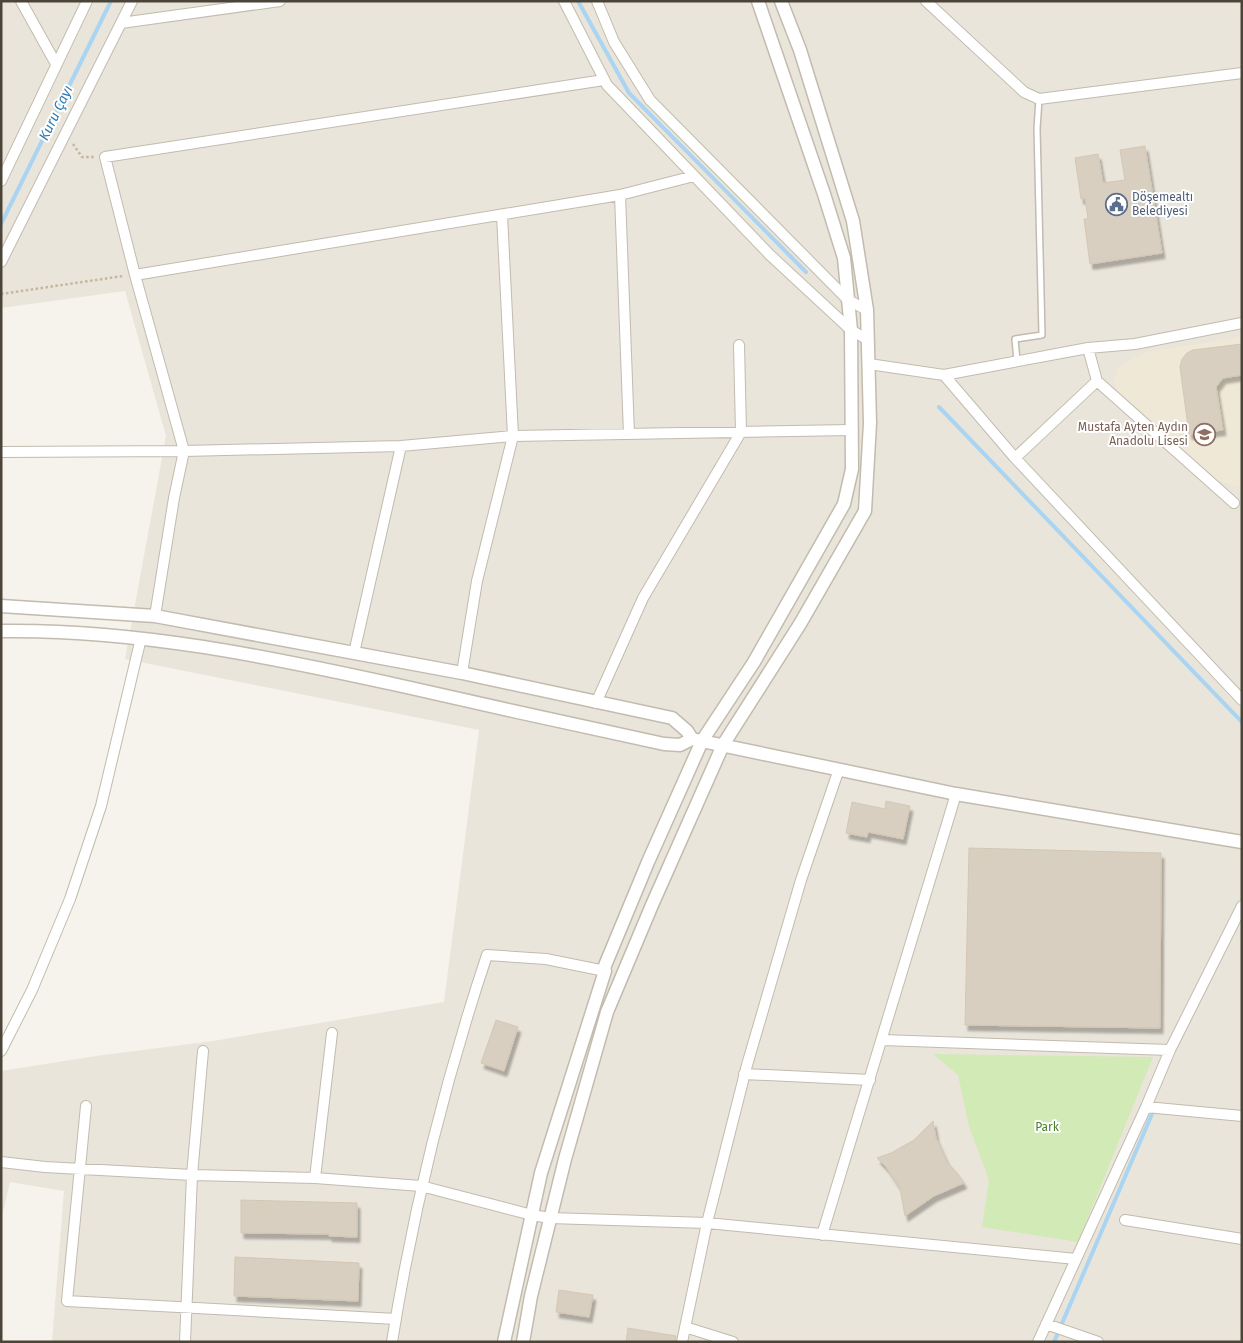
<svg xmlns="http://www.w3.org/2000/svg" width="1243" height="1343" viewBox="0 0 1243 1343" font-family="'Fira Sans',sans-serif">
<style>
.residential{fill:#eae5da}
.education{fill:#efe8d6}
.green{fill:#d2eab5}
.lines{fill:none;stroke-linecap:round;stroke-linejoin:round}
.stream{stroke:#a9d4f2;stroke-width:4}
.building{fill:#d8cfc1;stroke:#d3c7b4;filter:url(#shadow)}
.service-casing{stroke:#c2bbae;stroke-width:8}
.minor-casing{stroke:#c2bbae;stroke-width:12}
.tertiary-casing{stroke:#c2bbae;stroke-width:15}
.path{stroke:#c4b79f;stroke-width:2.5;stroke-dasharray:2.5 2.5;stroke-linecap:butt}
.service{stroke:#fff;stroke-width:5}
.minor{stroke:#fff;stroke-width:10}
.tertiary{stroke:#fff;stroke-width:12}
.labels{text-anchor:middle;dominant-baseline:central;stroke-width:4;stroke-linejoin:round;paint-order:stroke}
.service-label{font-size:12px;fill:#4e5e75;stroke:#fff;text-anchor:start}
.education-label{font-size:12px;fill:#785e54;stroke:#fff;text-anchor:end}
.park-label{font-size:12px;fill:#4a7f2a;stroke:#fff}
.water-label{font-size:14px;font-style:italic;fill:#2e7ab2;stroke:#fff}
</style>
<defs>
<filter id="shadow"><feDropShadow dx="3" dy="5.5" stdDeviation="1" flood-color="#0004"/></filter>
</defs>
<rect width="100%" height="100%" fill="#f6f3ec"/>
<!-- residential -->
<path class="residential" d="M1,1H1242V1342H52L64,1191L10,1182L1,1221V1071L96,1056L213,1041L444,1002L479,730L125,659L166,436L125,291L1,308Z"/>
<!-- education -->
<path class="education" d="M1242,337V487H1238L1217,480L1115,388V377L1118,368L1134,358L1147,352Z"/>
<!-- green -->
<path class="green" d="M933,1054L1153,1057L1078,1242L982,1227L989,1180L969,1126L958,1075Z"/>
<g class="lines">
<!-- stream -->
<path class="stream" d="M578,1L629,93L806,272
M1,224L111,1
M939,407L1242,722
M1054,1342L1152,1114"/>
</g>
<!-- building -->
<path class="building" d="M1145,146L1162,253L1090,264L1084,219H1088L1085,198L1081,199L1075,158L1098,154L1103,183L1125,180L1120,150Z
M1242,344V375L1223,378L1216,387L1223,430L1189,434L1180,367L1182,359L1187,353L1193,350Z
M886,801L910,806L903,839L868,832L867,837L846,833L852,802L885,809Z
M969,848L1161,853L1160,1028L965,1025Z
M496,1020L518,1027L504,1071L481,1063Z
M933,1121L936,1138L947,1162L958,1174L964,1183L934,1196L905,1216L900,1188L887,1168L877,1158L891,1153L914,1140Z
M241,1200L357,1203V1237L329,1236V1234L241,1233Z
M235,1257L359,1263L358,1301L234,1296Z
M559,1290L593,1295L589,1317L556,1312Z
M628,1328L676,1336L675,1342H626Z"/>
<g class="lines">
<defs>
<path id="service" d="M1017,361L1015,339L1042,335L1037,129L1039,99"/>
<path id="minor" d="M21,1L56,64
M564,1L607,85L770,255L851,330L868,340
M597,1L614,42L650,100L848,300L867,310
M926,1L1024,92L1039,99L1242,73
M121,23L280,1
M1,181L87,1
M620,195L629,434
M1,262L132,1
M135,275L105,157L604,80
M869,364L944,375L1015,458L1242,700
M944,375L1088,348L1135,344L1242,323
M1097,381L1234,503
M1,452L184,451L401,446L513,436L852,430
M1015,458L1097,381L1088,348
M155,616L174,498L184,451L135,275L620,195L694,176
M354,653L401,446
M462,673L477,581L513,436L502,215
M596,703L643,598L741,432L739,345
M882,1040L1170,1050
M1,1051L32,990L70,899L101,806L141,638
M744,1074L870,1080
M86,1106L67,1301L396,1319
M1146,1107L1242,1116
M1,1162L45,1167L192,1175L315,1178L421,1186L532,1215L550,1218L707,1223L1076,1259
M315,1178L332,1033
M1125,1220L1242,1239
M822,1235L956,794
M1046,1324L1098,1342
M685,1327L733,1342
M185,1342L192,1175L203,1051
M392,1342C413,1210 445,1081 487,955L546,959L605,971
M682,1342L707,1223L747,1065L801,880L839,769
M1038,1342L1146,1107L1170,1050L1242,906"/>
<path id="tertiary" d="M1,606L155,616L462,673L672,718L687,731L692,739
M1,631C137,629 270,657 402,686C489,706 577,725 664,744L680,745L692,739L956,794L1242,842
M504,1342L541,1173L605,971L604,968L648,862L702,741L754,662L844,504L852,469L851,330L844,258L824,194L758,1
M523,1342L531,1296L565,1159L607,1012L652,905L723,745L800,624L865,511L870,423L867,310L853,221L800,50L781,1"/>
</defs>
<!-- service casing -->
<use href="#service" class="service-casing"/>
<!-- minor casing -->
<use href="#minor" class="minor-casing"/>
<!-- tertiary casing -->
<use href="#tertiary" class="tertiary-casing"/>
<!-- path -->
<path class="path" d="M73,144L82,157H94
M1,294L123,276"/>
<!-- service -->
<use href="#service" class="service"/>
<!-- minor -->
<use href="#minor" class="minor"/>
<!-- tertiary -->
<use href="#tertiary" class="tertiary"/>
</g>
<!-- icons -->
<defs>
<symbol id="civic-ring" viewBox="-11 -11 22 22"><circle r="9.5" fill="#fff" stroke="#5c6f8a" stroke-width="1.5"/><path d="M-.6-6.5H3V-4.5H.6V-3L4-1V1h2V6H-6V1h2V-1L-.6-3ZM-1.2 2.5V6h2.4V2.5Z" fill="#5c6f8a"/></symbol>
<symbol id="school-ring" viewBox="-11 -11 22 22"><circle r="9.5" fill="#fff" stroke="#8d6e63" stroke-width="1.5"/><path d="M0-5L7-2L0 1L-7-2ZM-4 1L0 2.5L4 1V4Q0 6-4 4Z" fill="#8d6e63"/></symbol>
</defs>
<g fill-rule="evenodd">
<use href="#civic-ring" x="1104" y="192" width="25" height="25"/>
<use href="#school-ring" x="1192" y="422" width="25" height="25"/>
</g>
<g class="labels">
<!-- service labels -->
<g class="service-label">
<text x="1132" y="197">Döşemealtı<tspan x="1132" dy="14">Belediyesi</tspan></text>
</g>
<!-- education labels -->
<g class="education-label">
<text x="1188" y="427">Mustafa Ayten Aydın<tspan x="1188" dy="14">Anadolu Lisesi</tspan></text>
</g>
<!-- park labels -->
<g class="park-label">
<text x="1047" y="1127">Park</text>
</g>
<!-- water labels -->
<g class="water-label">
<text transform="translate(56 113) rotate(-64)">Kuru Çayı</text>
</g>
</g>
<!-- border -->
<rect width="1243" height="1343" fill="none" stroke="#4b4439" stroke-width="5"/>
</svg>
